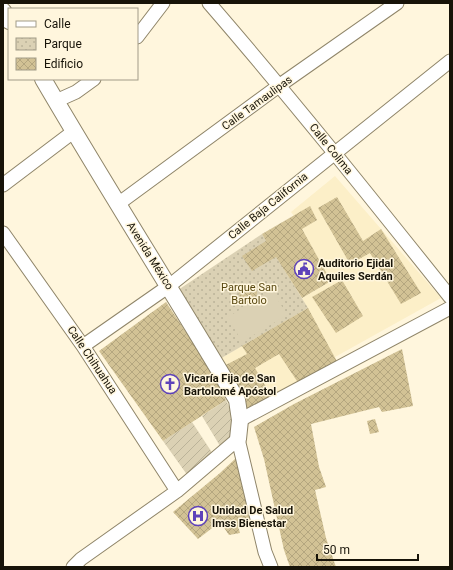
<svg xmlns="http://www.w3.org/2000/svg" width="453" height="570" viewBox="0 0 453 570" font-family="Roboto,sans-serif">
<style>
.built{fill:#fcefc8}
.park{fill:url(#park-dots)}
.garden{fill:url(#garden-furrows)}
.pitch{fill:#dbd1b4}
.building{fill:url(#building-cross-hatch)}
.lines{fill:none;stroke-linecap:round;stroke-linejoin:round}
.minor-casing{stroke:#8f8569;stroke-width:15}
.tertiary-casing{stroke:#8f8569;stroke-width:18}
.minor{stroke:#fff;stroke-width:13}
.tertiary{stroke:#fff;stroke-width:16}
.labels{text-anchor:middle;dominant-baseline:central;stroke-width:3;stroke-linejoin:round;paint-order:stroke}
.street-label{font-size:11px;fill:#171308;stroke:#fff6dd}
.poi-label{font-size:11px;font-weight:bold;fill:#171308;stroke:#fff6dd;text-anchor:start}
.park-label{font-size:11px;fill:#58470f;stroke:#fff6dd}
</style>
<defs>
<pattern id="park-dots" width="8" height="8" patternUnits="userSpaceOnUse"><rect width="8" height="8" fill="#dbd1b4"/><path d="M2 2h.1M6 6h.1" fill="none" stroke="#bbb399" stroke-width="1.8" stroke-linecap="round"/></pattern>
<pattern id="garden-furrows" width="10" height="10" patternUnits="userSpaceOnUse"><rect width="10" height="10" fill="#dbd1b4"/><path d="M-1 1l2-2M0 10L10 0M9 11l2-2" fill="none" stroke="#bbb399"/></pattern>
<pattern id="building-cross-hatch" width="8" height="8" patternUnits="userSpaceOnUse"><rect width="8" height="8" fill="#d2c295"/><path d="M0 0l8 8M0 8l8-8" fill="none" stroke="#b4a67f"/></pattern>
</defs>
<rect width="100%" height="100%" fill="#fff6dd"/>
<!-- built -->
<path class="built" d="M335,176L441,298L335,357L340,367L245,416L218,360L307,308L302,298L331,281L294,216L291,212Z"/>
<!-- park -->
<path class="park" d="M262,234L308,308L218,360L175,292Z"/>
<!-- garden -->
<path class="garden" d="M226,400L236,421L231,438L220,446L202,416Z
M192,422L213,454L188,476L163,441Z"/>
<!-- pitch -->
<path class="pitch" d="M272,290L287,315L242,342L228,317Z"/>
<!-- building -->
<path class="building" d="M337,197L363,241L381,229L421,293L401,304L370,253L350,264L318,208Z
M310,206L317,220L302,229L331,281L302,298L276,257L252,271L242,256L266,241L262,234Z
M342,280L363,316L336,333L312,297Z
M239 293a9 9 0 1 1 18 0a9 9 0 1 1-18 0Z
M166,302L209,367L226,400L163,441L99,351Z
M308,308L340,367L301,387L279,354L255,368L274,401L245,416L222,367L247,354L242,346Z
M402,349L413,406L382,412L379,407L311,424L319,467L326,487L315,490L326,538L336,567H290L284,550L264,459L254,427L294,404Z
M375,419L379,432L370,434L367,421Z
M236,458L246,501L254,522L238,526L240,533L229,535L220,522L198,539L173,512L220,473Z"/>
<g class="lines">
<defs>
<path id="minor" d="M209,3C292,99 371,198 450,297
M137,37L163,3
M56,101L76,92L94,79
M3,185L73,132
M118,204L280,85L397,3
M3,233L83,346L177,491
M83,346L169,286L450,61
M240,420L450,308
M73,567L81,559L177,491L238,439L265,552L271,567"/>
<path id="tertiary" d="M3,11L9,21
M43,79C106,187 173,292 237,400L240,420L238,439"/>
</defs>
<!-- minor casing -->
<use href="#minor" class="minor-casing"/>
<!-- tertiary casing -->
<use href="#tertiary" class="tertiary-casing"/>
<!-- minor -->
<use href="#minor" class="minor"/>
<!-- tertiary -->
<use href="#tertiary" class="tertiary"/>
</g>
<!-- icons -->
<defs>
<symbol id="civic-ring" viewBox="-11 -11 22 22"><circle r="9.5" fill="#fff6dd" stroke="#5e42ba" stroke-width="1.5"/><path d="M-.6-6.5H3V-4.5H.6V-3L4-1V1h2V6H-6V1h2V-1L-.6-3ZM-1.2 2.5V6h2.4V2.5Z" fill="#5e42ba"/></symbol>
<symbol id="church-ring" viewBox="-11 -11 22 22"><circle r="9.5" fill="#fff6dd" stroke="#5e42ba" stroke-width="1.5"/><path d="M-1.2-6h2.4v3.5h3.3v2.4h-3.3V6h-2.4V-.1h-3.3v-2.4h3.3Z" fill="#5e42ba"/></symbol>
<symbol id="hospital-ring" viewBox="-11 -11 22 22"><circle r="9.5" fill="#fff6dd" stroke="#5e42ba" stroke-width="1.5"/><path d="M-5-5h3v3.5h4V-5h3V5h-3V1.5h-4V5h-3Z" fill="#5e42ba"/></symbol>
</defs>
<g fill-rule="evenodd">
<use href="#civic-ring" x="293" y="258" width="22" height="22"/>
<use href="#church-ring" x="159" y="373" width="22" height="22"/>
<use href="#hospital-ring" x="187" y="505" width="22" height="22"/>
</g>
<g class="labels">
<!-- street labels -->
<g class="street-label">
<text transform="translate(257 103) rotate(-36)">Calle Tamaulipas</text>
<text transform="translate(331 149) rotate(51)">Calle Colima</text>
<text transform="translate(268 206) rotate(-39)">Calle Baja California</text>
<text transform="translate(150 256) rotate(58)">Avenida México</text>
<text transform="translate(92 360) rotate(56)">Calle Chihuahua</text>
</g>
<!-- poi labels -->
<g class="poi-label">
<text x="318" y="263">Auditorio Ejidal<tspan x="318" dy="13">Aquiles Serdán</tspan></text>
<text x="184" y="378">Vicaría Fija de San<tspan x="184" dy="13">Bartolomé Apóstol</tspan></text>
<text x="212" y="510">Unidad De Salud<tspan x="212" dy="13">Imss Bienestar</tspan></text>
</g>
<!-- park labels -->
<g class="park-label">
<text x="249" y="287">Parque San<tspan x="249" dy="13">Bartolo</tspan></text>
</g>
</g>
<!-- border -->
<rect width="453" height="570" fill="none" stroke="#171308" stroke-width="8"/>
<!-- legend -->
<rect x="8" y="8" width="130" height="72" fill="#fff6dd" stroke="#a29b88"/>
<rect x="16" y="21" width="20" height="6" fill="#ffffff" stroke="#a29b88"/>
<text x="44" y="28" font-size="12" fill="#171308">Calle</text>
<rect x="16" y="38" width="20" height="12" fill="url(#park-dots)" stroke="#a29b88"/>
<text x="44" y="48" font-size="12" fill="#171308">Parque</text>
<rect x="16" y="58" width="20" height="12" fill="url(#building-cross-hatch)" stroke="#a29b88"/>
<text x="44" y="68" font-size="12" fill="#171308">Edificio</text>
<!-- scale -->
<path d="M317 554v6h101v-6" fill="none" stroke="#171308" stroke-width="2"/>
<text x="323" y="554" font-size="12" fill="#171308" stroke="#fff6dd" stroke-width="3" paint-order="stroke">50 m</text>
</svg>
